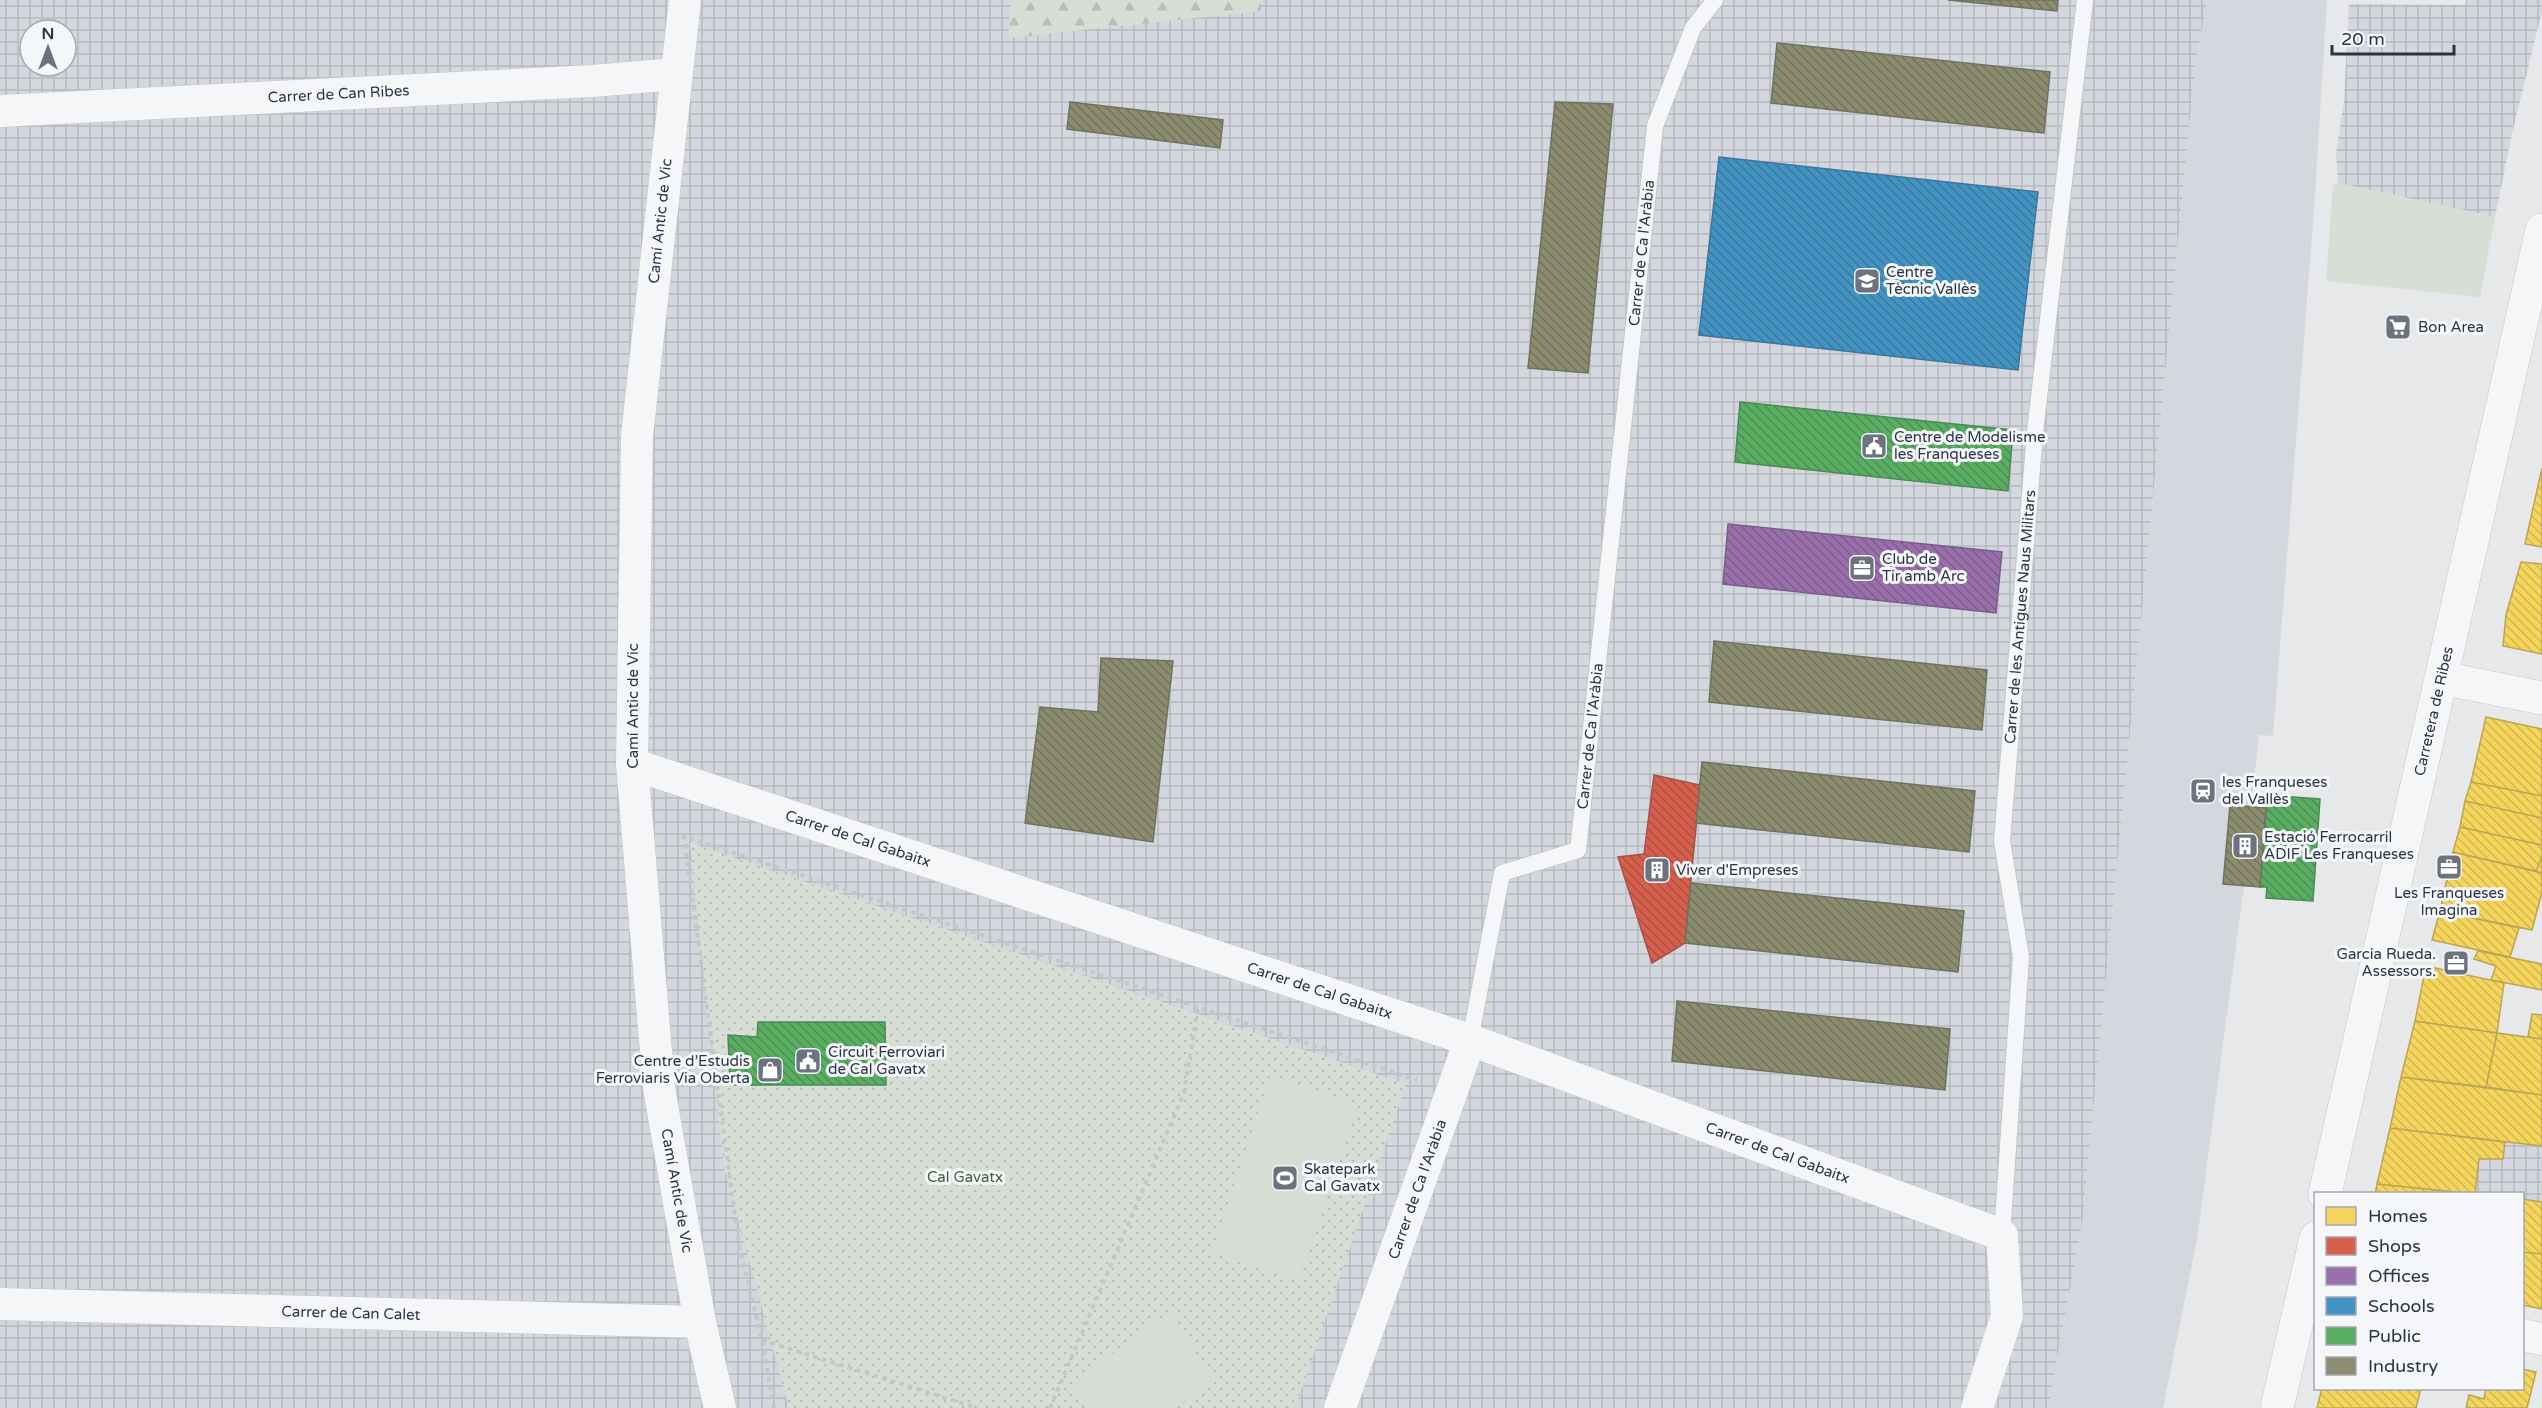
<svg xmlns="http://www.w3.org/2000/svg" width="2542" height="1408" viewBox="0 0 2542 1408" font-family="'Varela Round',sans-serif">
<style>
.built{fill:#d4d7dd}
.industrial{fill:url(#industrial-grid);fill-rule:evenodd}
.grass{fill:#d6ded6}
.forest{fill:url(#forest-firs)}
.park{fill:url(#park-dots);fill-rule:evenodd}
.homes{fill:url(#homes-back-hatch);stroke:#b9a555;stroke-width:1.5}
.shops{fill:url(#shops-back-hatch);stroke:#a3534b;stroke-width:1.5}
.offices{fill:url(#offices-back-hatch);stroke:#785e8c;stroke-width:1.5}
.schools{fill:url(#schools-back-hatch);stroke:#3c769d;stroke-width:1.5}
.public{fill:url(#public-back-hatch);stroke:#4c8959;stroke-width:1.5}
.industry{fill:url(#industry-back-hatch);stroke:#6f7262;stroke-width:1.5}
.lines{fill:none;stroke-linecap:round;stroke-linejoin:round}
.service-casing{stroke:#c4c6c8;stroke-width:18}
.minor-casing{stroke:#c4c6c8;stroke-width:33}
.tertiary-casing{stroke:#c4c6c8;stroke-width:34}
.path{stroke:#c5c6ca;stroke-width:4;stroke-dasharray:4.5 4.5;stroke-linecap:butt}
.service{stroke:#f5f6f7;stroke-width:16}
.minor{stroke:#f5f6f7;stroke-width:32}
.tertiary{stroke:#f5f6f7;stroke-width:33}
.labels{text-anchor:middle;dominant-baseline:central;stroke-width:6;stroke-linejoin:round;paint-order:stroke}
.street-label{font-size:15px;fill:#2b3445;stroke:#f4f6f9}
.poi-label{font-size:15px;fill:#2b3445;stroke:#f4f6f9;text-anchor:start}
.park-label{font-size:15px;fill:#3f6138;stroke:#f4f6f9}
</style>
<defs>
<pattern id="industrial-grid" width="8" height="8" patternUnits="userSpaceOnUse" patternTransform="scale(1.5)"><rect width="8" height="8" fill="#d4d7dd"/><path d="M0 4h8M4 0v8" fill="none" stroke="#b6b9bf"/></pattern>
<pattern id="forest-firs" width="22" height="20" patternUnits="userSpaceOnUse" patternTransform="scale(1.5)"><rect width="22" height="20" fill="#d6ded6"/><path d="M5 1l3.5 6h-7zM16 11l3.5 6h-7z" fill="#b8bfb9"/></pattern>
<pattern id="park-dots" width="8" height="8" patternUnits="userSpaceOnUse" patternTransform="scale(1.5)"><rect width="8" height="8" fill="#d6ded6"/><path d="M2 2h.1M6 6h.1" fill="none" stroke="#b8bfb9" stroke-width="1.8" stroke-linecap="round"/></pattern>
<pattern id="homes-back-hatch" width="6" height="6" patternUnits="userSpaceOnUse" patternTransform="scale(1.5)"><rect width="6" height="6" fill="#f6d55c"/><path d="M-1 5l2 2M0 0l6 6M5-1l2 2" fill="none" stroke="#d3b751"/></pattern>
<pattern id="shops-back-hatch" width="6" height="6" patternUnits="userSpaceOnUse" patternTransform="scale(1.5)"><rect width="6" height="6" fill="#d6604d"/><path d="M-1 5l2 2M0 0l6 6M5-1l2 2" fill="none" stroke="#ae5042"/></pattern>
<pattern id="offices-back-hatch" width="6" height="6" patternUnits="userSpaceOnUse" patternTransform="scale(1.5)"><rect width="6" height="6" fill="#9970ab"/><path d="M-1 5l2 2M0 0l6 6M5-1l2 2" fill="none" stroke="#7d5d8d"/></pattern>
<pattern id="schools-back-hatch" width="6" height="6" patternUnits="userSpaceOnUse" patternTransform="scale(1.5)"><rect width="6" height="6" fill="#4393c3"/><path d="M-1 5l2 2M0 0l6 6M5-1l2 2" fill="none" stroke="#3879a0"/></pattern>
<pattern id="public-back-hatch" width="6" height="6" patternUnits="userSpaceOnUse" patternTransform="scale(1.5)"><rect width="6" height="6" fill="#5aae61"/><path d="M-1 5l2 2M0 0l6 6M5-1l2 2" fill="none" stroke="#4b8e52"/></pattern>
<pattern id="industry-back-hatch" width="6" height="6" patternUnits="userSpaceOnUse" patternTransform="scale(1.5)"><rect width="6" height="6" fill="#8c8c6e"/><path d="M-1 5l2 2M0 0l6 6M5-1l2 2" fill="none" stroke="#73735c"/></pattern>
</defs>
<rect width="100%" height="100%" fill="#e6e8ea"/>
<!-- built -->
<path class="built" d="M2207,0H2327L2314,210L2273,736L2259,735L2251,807L2230,805L2223,884L2244,886L2197,1239L2163,1408H2048L2082,1224L2195,67Z"/>
<!-- industrial -->
<path class="industrial" d="M0,0H2207L2195,67L2082,1224L2048,1408H0ZM30,30H66V66H30Z
M2466,0H2542V11L2512,134L2495,217L2338,183L2336,153L2344,101L2349,4L2465,5Z
M2505,1142L2542,1146V1202L2523,1199L2522,1194H2475L2479,1159H2503Z"/>
<!-- grass -->
<path class="grass" d="M2338,183L2495,217L2480,297L2326,281L2333,185Z
M1270,1076L1358,1105L1299,1280L1211,1251Z
M1171,1310L1211,1379L1177,1408H1087L1074,1392L1082,1375Z"/>
<!-- forest -->
<path class="forest" d="M1011,0H1261V11L1008,38Z"/>
<!-- park -->
<path class="park" d="M690,843L1406,1084L1295,1408H1177L1211,1379L1171,1311L1082,1375L1074,1392L1087,1408H789L724,1167ZM1270,1076L1358,1106L1299,1280L1212,1251Z"/>
<!-- homes -->
<path class="homes" d="M2542,468V547L2525,544Z
M2521,562L2542,564V654L2503,646L2506,615Z
M2486,717L2542,729V796L2471,782Z
M2471,782L2542,796V818L2465,801Z
M2465,801L2542,818V845L2460,827Z
M2460,827L2542,845V856L2536,871L2453,852Z
M2453,852L2542,873V892L2532,930L2440,911Z
M2542,856V873L2536,871Z
M2440,911L2519,928L2510,957L2432,940Z
M2478,951L2542,964V990L2491,980L2496,966L2474,959Z
M2426,966L2504,983L2497,1033L2415,1021Z
M2532,1014L2542,1015V1039L2528,1037Z
M2415,1021L2497,1033L2486,1087L2401,1077Z
M2497,1033L2542,1039V1095L2486,1087Z
M2401,1077L2542,1095V1146L2390,1128Z
M2390,1128L2505,1142L2503,1159H2479L2475,1194L2377,1184Z
M2377,1184L2427,1189L2465,1194H2375Z
M2522,1199L2542,1202V1254L2522,1252Z
M2522,1252L2542,1254V1309L2522,1305Z
M2522,1369L2536,1372L2527,1408H2466L2469,1395L2484,1399L2486,1388H2522Z
M2322,1388H2421L2416,1408H2317Z"/>
<!-- shops -->
<path class="shops" d="M1654,775L1700,785L1685,943L1652,963L1618,857L1644,854Z"/>
<!-- offices -->
<path class="offices" d="M1728,524L2002,552L1996,613L1723,584Z"/>
<!-- schools -->
<path class="schools" d="M1719,157L2038,192L2018,370L1699,335Z"/>
<!-- public -->
<path class="public" d="M1740,402L2013,430L2008,491L1735,462Z
M2267,795L2320,799L2313,901L2266,898L2267,887H2260Z
M758,1022H885L886,1085H730L728,1035L757,1037Z"/>
<!-- industry -->
<path class="industry" d="M1948,0H2058L2057,11Z
M1777,43L2050,72L2044,133L1771,103Z
M1070,102L1223,120L1220,148L1067,129Z
M1555,102L1613,104L1588,373L1528,368Z
M1714,641L1987,670L1982,730L1709,702Z
M1101,658L1173,661L1153,842L1025,823L1040,707L1098,712Z
M1702,762L1975,791L1969,852L1696,823Z
M2230,805L2266,808L2260,887L2223,884Z
M1691,883L1964,911L1958,972L1685,943Z
M1677,1001L1950,1029L1945,1090L1672,1061Z"/>
<g class="lines">
<defs>
<g id="service">
<path id="s1" d="M1470,1040L1502,873L1578,850L1655,126L1693,28L1715,0"/>
<path id="s2" d="M2002,1235L2021,957L2002,841L2035,432L2085,0"/>
</g>
<g id="minor">
<path id="s3" d="M685,0L637,436L632,764L659,1088L700,1322L720,1408"/>
<path id="s4" d="M0,111L592,81L676,74"/>
<path id="s5" d="M632,764L1470,1040L2002,1235L2007,1316L1977,1408"/>
<path id="s6" d="M0,1304L700,1322"/>
<path d="M2522,1335L2542,1339"/>
<path id="s7" d="M1340,1408L1470,1040"/>
</g>
<g id="tertiary">
<path d="M2442,678L2542,698"/>
<path id="s8" d="M2325,1194L2542,230"/>
<path d="M2277,1408L2316,1238"/>
</g>
</defs>
<!-- service casing -->
<use href="#service" class="service-casing"/>
<!-- minor casing -->
<use href="#minor" class="minor-casing"/>
<!-- tertiary casing -->
<use href="#tertiary" class="tertiary-casing"/>
<!-- path -->
<path class="path" d="M762,1340L977,1408
M774,1408L762,1340L739,1245L684,836L1417,1080
M1050,1408L1184,1093L1198,1007"/>
<!-- service -->
<use href="#service" class="service"/>
<!-- minor -->
<use href="#minor" class="minor"/>
<!-- tertiary -->
<use href="#tertiary" class="tertiary"/>
</g>
<!-- icons -->
<defs>
<symbol id="school-square" viewBox="-11 -11 22 22"><rect x="-9" y="-9" width="18" height="18" rx="4" fill="#6c737f" stroke="#f4f6f9"/><path d="M0-5L7-2L0 1L-7-2ZM-4 1L0 2.5L4 1V4Q0 6-4 4Z" fill="#fff"/></symbol>
<symbol id="supermarket-square" viewBox="-11 -11 22 22"><rect x="-9" y="-9" width="18" height="18" rx="4" fill="#6c737f" stroke="#f4f6f9"/><path d="M-6-5.5h2.5l.6 2H6L4.5 2H-2.5L-4.4-4H-6ZM-1.5 3.2a1.3 1.3 0 1 0 .1 0ZM3 3.2a1.3 1.3 0 1 0 .1 0Z" fill="#fff"/></symbol>
<symbol id="civic-square" viewBox="-11 -11 22 22"><rect x="-9" y="-9" width="18" height="18" rx="4" fill="#6c737f" stroke="#f4f6f9"/><path d="M-.6-6.5H3V-4.5H.6V-3L4-1V1h2V6H-6V1h2V-1L-.6-3ZM-1.2 2.5V6h2.4V2.5Z" fill="#fff"/></symbol>
<symbol id="office-square" viewBox="-11 -11 22 22"><rect x="-9" y="-9" width="18" height="18" rx="4" fill="#6c737f" stroke="#f4f6f9"/><path d="M-6-3h4V-5.5h4V-3h4V5H-6ZM-1-4.5V-3h2v-1.5ZM-6 0V1H6V0Z" fill="#fff"/></symbol>
<symbol id="station-square" viewBox="-11 -11 22 22"><rect x="-9" y="-9" width="18" height="18" rx="4" fill="#6c737f" stroke="#f4f6f9"/><path d="M-3-6H3Q5-6 5-4V2Q5 4 3 4L4.5 6H3L1.5 4h-3L-3 6H-4.5L-3 4Q-5 4-5 2V-4Q-5-6-3-6ZM-3.5-4v3h7v-3ZM-3.5 1v1.5H-2V1ZM2 1v1.5H3.5V1Z" fill="#fff"/></symbol>
<symbol id="building-square" viewBox="-11 -11 22 22"><rect x="-9" y="-9" width="18" height="18" rx="4" fill="#6c737f" stroke="#f4f6f9"/><path d="M-4-6H4V6H1V3H-1V6H-4ZM-2.5-4.3h1.7v1.8h-1.7ZM.8-4.3h1.7v1.8H.8ZM-2.5-1h1.7V.8h-1.7ZM.8-1h1.7V.8H.8Z" fill="#fff"/></symbol>
<symbol id="shop-square" viewBox="-11 -11 22 22"><rect x="-9" y="-9" width="18" height="18" rx="4" fill="#6c737f" stroke="#f4f6f9"/><path d="M-5-2.5h2.3a2.7 3.5 0 0 1 5.4 0H5L5.5 6h-11ZM-1.5-2.5h3a1.5 2.3 0 0 0-3 0Z" fill="#fff"/></symbol>
<symbol id="stadium-square" viewBox="-11 -11 22 22"><rect x="-9" y="-9" width="18" height="18" rx="4" fill="#6c737f" stroke="#f4f6f9"/><path d="M0-5a6.5 5 0 1 0 0 10a6.5 5 0 1 0 0-10ZM-3.5-1.8h7v3.6h-7Z" fill="#fff"/></symbol>
</defs>
<g fill-rule="evenodd">
<use href="#school-square" x="1852" y="266" width="30" height="30"/>
<use href="#supermarket-square" x="2383" y="312" width="30" height="30"/>
<use href="#civic-square" x="1859" y="431" width="30" height="30"/>
<use href="#office-square" x="1847" y="553" width="30" height="30"/>
<use href="#station-square" x="2188" y="776" width="30" height="30"/>
<use href="#building-square" x="2230" y="831" width="30" height="30"/>
<use href="#office-square" x="2434" y="852" width="30" height="30"/>
<use href="#building-square" x="1642" y="855" width="30" height="30"/>
<use href="#office-square" x="2441" y="948" width="30" height="30"/>
<use href="#civic-square" x="793" y="1046" width="30" height="30"/>
<use href="#shop-square" x="755" y="1055" width="30" height="30"/>
<use href="#stadium-square" x="1270" y="1163" width="30" height="30"/>
</g>
<g class="labels">
<!-- street labels -->
<g class="street-label">
<text stroke="none"><textPath href="#s4" startOffset="339">Carrer de Can Ribes</textPath></text>
<text transform="translate(660 221) rotate(-84)">Camí Antic de Vic</text>
<text stroke="none"><textPath href="#s1" startOffset="850">Carrer de Ca l'Aràbia</textPath></text>
<text stroke="none"><textPath href="#s2" startOffset="621">Carrer de les Antigues Naus Militars</textPath></text>
<text transform="translate(633 706) rotate(-90)">Camí Antic de Vic</text>
<text stroke="none"><textPath href="#s8" startOffset="495">Carretera de Ribes</textPath></text>
<text stroke="none"><textPath href="#s1" startOffset="364">Carrer de Ca l'Aràbia</textPath></text>
<text stroke="none"><textPath href="#s5" startOffset="238">Carrer de Cal Gabaitx</textPath></text>
<text stroke="none"><textPath href="#s5" startOffset="724">Carrer de Cal Gabaitx</textPath></text>
<text stroke="none"><textPath href="#s5" startOffset="1210">Carrer de Cal Gabaitx</textPath></text>
<text stroke="none"><textPath href="#s3" startOffset="1196">Camí Antic de Vic</textPath></text>
<text stroke="none"><textPath href="#s7" startOffset="232">Carrer de Ca l'Aràbia</textPath></text>
<text stroke="none"><textPath href="#s6" startOffset="351">Carrer de Can Calet</textPath></text>
</g>
<!-- poi labels -->
<g class="poi-label">
<text x="1886" y="272">Centre<tspan x="1886" dy="17">Tècnic Vallès</tspan></text>
<text x="2418" y="327">Bon Area</text>
<text x="1894" y="437">Centre de Modelisme<tspan x="1894" dy="17">les Franqueses</tspan></text>
<text x="1882" y="559">Club de<tspan x="1882" dy="17">Tir amb Arc</tspan></text>
<text x="2222" y="782">les Franqueses<tspan x="2222" dy="17">del Vallès</tspan></text>
<text x="2264" y="837">Estació Ferrocarril<tspan x="2264" dy="17">ADIF Les Franqueses</tspan></text>
<text x="1676" y="870">Viver d'Empreses</text>
<text x="2449" y="893" text-anchor="middle">Les Franqueses<tspan x="2449" dy="17">Imagina</tspan></text>
<text x="2436" y="954" text-anchor="end">Garcia Rueda.<tspan x="2436" dy="17">Assessors.</tspan></text>
<text x="828" y="1052">Circuit Ferroviari<tspan x="828" dy="17">de Cal Gavatx</tspan></text>
<text x="750" y="1061" text-anchor="end">Centre d’Estudis<tspan x="750" dy="17">Ferroviaris Via Oberta</tspan></text>
<text x="1304" y="1169">Skatepark<tspan x="1304" dy="17">Cal Gavatx</tspan></text>
</g>
<!-- park labels -->
<g class="park-label">
<text x="965" y="1177">Cal Gavatx</text>
</g>
</g>
<!-- legend -->
<rect x="2314" y="1192" width="210" height="198" fill="#f4f6f9" stroke="#a4a8b1" stroke-width="1.5"/>
<rect x="2326" y="1207" width="30" height="18" fill="#f6d55c" stroke="#a4a8b1" stroke-width="1.5"/>
<text x="2368" y="1222" font-size="18" fill="#2b3445">Homes</text>
<rect x="2326" y="1237" width="30" height="18" fill="#d6604d" stroke="#a4a8b1" stroke-width="1.5"/>
<text x="2368" y="1252" font-size="18" fill="#2b3445">Shops</text>
<rect x="2326" y="1267" width="30" height="18" fill="#9970ab" stroke="#a4a8b1" stroke-width="1.5"/>
<text x="2368" y="1282" font-size="18" fill="#2b3445">Offices</text>
<rect x="2326" y="1297" width="30" height="18" fill="#4393c3" stroke="#a4a8b1" stroke-width="1.5"/>
<text x="2368" y="1312" font-size="18" fill="#2b3445">Schools</text>
<rect x="2326" y="1327" width="30" height="18" fill="#5aae61" stroke="#a4a8b1" stroke-width="1.5"/>
<text x="2368" y="1342" font-size="18" fill="#2b3445">Public</text>
<rect x="2326" y="1357" width="30" height="18" fill="#8c8c6e" stroke="#a4a8b1" stroke-width="1.5"/>
<text x="2368" y="1372" font-size="18" fill="#2b3445">Industry</text>
<!-- north arrow -->
<g transform="translate(48 48)"><circle r="28" fill="#f4f6f9" stroke="#a4a8b1" stroke-width="1.5"/>
<path d="M0-4.5L10 22L0 15L-10 22Z" fill="#6c737f"/>
<text y="-9" font-size="16" font-weight="bold" text-anchor="middle" fill="#2b3445">N</text>
</g>
<!-- scale -->
<path d="M2332 45v9h122v-9" fill="none" stroke="#2b3445" stroke-width="3"/>
<text x="2341" y="45" font-size="18" fill="#2b3445" stroke="#f4f6f9" stroke-width="4.5" paint-order="stroke">20 m</text>
</svg>
